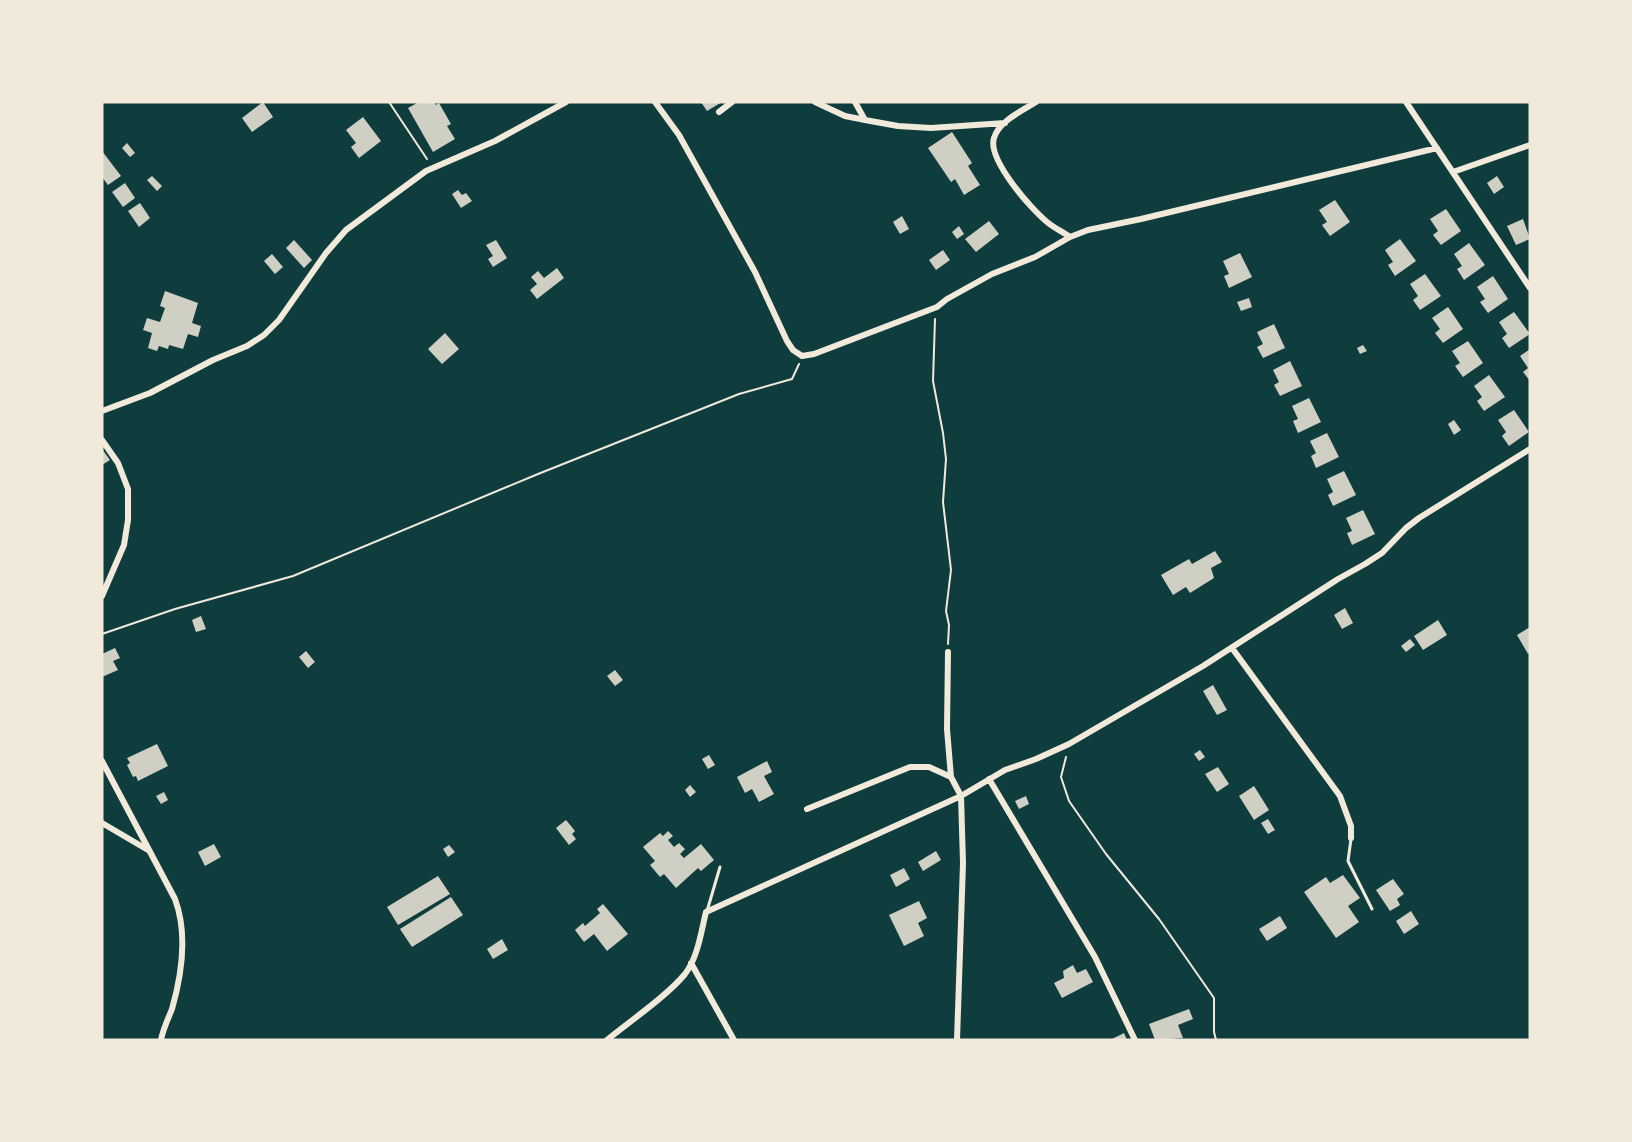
<svg xmlns="http://www.w3.org/2000/svg" width="1632" height="1142" viewBox="0 0 1632 1142" font-family="Overpass,sans-serif">
<style>
.building{fill:#cfcfc3}
.lines{fill:none;stroke-linecap:round;stroke-linejoin:round}
.path{stroke:#f1e9da;stroke-width:2}
.service{stroke:#f1e9da;stroke-width:3}
.minor{stroke:#f1e9da;stroke-width:6}
</style>
<rect width="100%" height="100%" fill="#0f3d3e"/>
<!-- building -->
<path class="building" d="M263,102L273,117L252,132L242,118Z
M419,102H434L436,105L439,103L451,124L447,126L455,139L433,152L408,108Z
M701,102H722L707,111Z
M363,117L381,141L359,158L351,147L356,143L346,130Z
M952,132L972,163L968,166L980,185L964,195L955,179L951,182L928,148Z
M127,143L135,153L130,157L122,148Z
M102,151L121,176L108,185L102,177Z
M152,176L162,186L157,191L147,180Z
M1497,176L1504,187L1494,194L1487,183Z
M125,183L135,198L123,207L112,192Z
M458,190L462,195L466,193L472,201L461,208L452,194Z
M1335,200L1350,222L1330,236L1322,225L1327,222L1319,210Z
M140,203L150,218L139,227L128,211Z
M1446,209L1461,231L1441,245L1433,235L1438,231L1430,219Z
M902,216L909,229L900,234L893,222Z
M1523,219L1530,239L1516,245L1507,226Z
M989,221L999,234L976,252L965,239Z
M959,226L964,234L957,239L952,232Z
M1400,239L1416,261L1395,276L1388,265L1393,262L1385,250Z
M294,240L312,260L304,268L286,248Z
M496,240L507,258L493,267L488,259L493,256L486,245Z
M1469,243L1485,265L1464,280L1457,269L1462,266L1454,254Z
M943,250L950,260L936,270L929,260Z
M1240,253L1252,277L1229,288L1224,276L1229,274L1223,261Z
M272,254L283,267L275,274L264,261Z
M557,268L564,278L537,299L530,290L537,284L531,277L538,271L544,278Z
M1425,274L1441,296L1420,310L1413,300L1418,296L1410,284Z
M1493,276L1508,299L1488,313L1480,302L1485,299L1477,287Z
M165,291L198,303L192,323L201,326L198,337L188,334L183,349L169,345L168,349L159,346L157,351L148,348L152,333L143,330L147,318L160,322L165,308L160,306Z
M1249,298L1252,307L1241,311L1237,302Z
M1448,307L1463,329L1443,343L1435,333L1440,329L1432,318Z
M1514,312L1530,334L1509,348L1502,338L1507,334L1499,322Z
M1274,324L1285,348L1263,358L1257,347L1263,344L1257,332Z
M445,333L459,349L442,364L428,349Z
M1468,341L1483,363L1463,377L1455,366L1460,363L1452,351Z
M1363,345L1367,351L1360,354L1357,348Z
M1530,349V381L1523,372L1528,368L1520,356Z
M1290,361L1302,386L1280,396L1274,385L1279,382L1273,370Z
M1489,375L1505,397L1484,411L1477,401L1482,397L1474,386Z
M1309,398L1321,422L1298,433L1293,421L1298,419L1292,406Z
M1514,410L1529,432L1509,446L1502,436L1506,432L1498,420Z
M1454,420L1461,430L1454,435L1448,424Z
M1327,433L1339,457L1316,468L1311,456L1316,453L1310,441Z
M102,449L110,460L102,465Z
M1344,471L1356,495L1333,506L1328,495L1333,492L1327,479Z
M1363,510L1375,534L1352,545L1347,533L1352,531L1346,518Z
M1215,551L1222,562L1211,568L1214,578L1190,593L1186,587L1173,595L1161,575L1189,559L1192,564Z
M1345,608L1353,623L1342,629L1334,615Z
M201,616L206,629L196,632L192,620Z
M1438,620L1447,635L1423,650L1414,636Z
M1530,627V653L1528,654L1517,635Z
M1410,639L1415,645L1406,652L1401,646Z
M115,648L120,658L113,661L118,670L102,677V654Z
M306,651L315,662L308,668L299,657Z
M615,670L623,680L615,686L607,676Z
M1213,685L1227,710L1217,715L1203,691Z
M157,744L168,766L138,781L136,776L133,777L127,765L130,763L127,758Z
M1200,750L1205,757L1199,761L1194,754Z
M709,755L715,765L708,769L702,759Z
M767,761L772,772L764,776L774,794L759,802L752,789L745,793L737,777Z
M1218,767L1229,784L1217,792L1205,774Z
M690,785L696,792L690,797L685,790Z
M1254,786L1269,810L1254,820L1239,796Z
M164,792L168,800L161,804L156,796Z
M1026,796L1029,804L1019,809L1015,801Z
M1268,819L1275,830L1268,834L1261,823Z
M566,820L575,831L572,834L576,839L569,845L556,828Z
M668,831L673,836L668,840L674,847L679,843L685,849L680,854L684,858L701,844L714,860L701,871L698,868L676,888L664,874L660,877L650,865L655,861L643,847L660,833L663,836Z
M214,844L221,857L205,866L198,852Z
M449,845L455,852L448,857L443,849Z
M936,851L941,860L923,871L918,862Z
M904,868L910,879L896,887L890,875Z
M1343,875L1360,898L1348,906L1359,922L1336,938L1304,892L1326,877L1330,883Z
M438,876L450,894L398,925L387,907Z
M1393,879L1404,894L1397,899L1400,905L1390,911L1376,890Z
M451,897L463,915L412,947L400,929Z
M919,901L927,918L918,923L924,936L904,946L889,915Z
M603,904L628,934L607,951L594,934L584,942L575,930L583,923L585,926L600,913L597,909Z
M1411,911L1419,924L1404,934L1396,921Z
M1280,916L1287,928L1267,941L1259,929Z
M502,939L508,950L493,959L487,949Z
M1073,965L1077,973L1086,969L1093,982L1062,998L1054,983L1064,978L1063,971Z
M1189,1009L1193,1019L1178,1025L1183,1038L1155,1040L1149,1024Z
M1124,1033L1127,1040H1110Z"/>
<g class="lines">
<!-- path -->
<path class="path" d="M389,102L427,159
M935,319L933,381L943,433L946,459L943,502L951,570L946,611L949,625L948,644
M102,634L175,609L293,576L538,474L739,394L792,379L799,364
M1066,757L1061,777L1069,801L1106,854L1159,919L1214,998V1032L1216,1040"/>
<!-- service -->
<path class="service" d="M1351,839L1348,861L1372,909
M707,911L720,867"/>
<!-- minor -->
<path class="minor" d="M655,102L679,135L755,272L787,341L793,350L802,356L814,354L937,307L947,299L992,274L1035,257L1070,237L1088,230L1141,219L1437,148
M815,102L845,116L865,120
M855,102L865,120L898,126L931,128L1005,123
M1036,102C1022,111 999,121 994,138C987,159 1031,209 1047,222C1054,228 1063,232 1070,237
M1406,102L1530,288
M719,112L732,102
M1453,172L1530,145
M102,411L150,393L213,360L247,346L264,335L279,320L326,253L346,230L426,171L495,141L566,102
M102,440L118,463L128,489V520L124,545L102,596
M1232,648L1340,796L1351,826V838
M948,652L947,729L951,777L961,796L963,863L957,1040
M102,761L175,899C188,934 182,974 172,1009C168,1019 163,1029 161,1040
M989,779L1095,957L1135,1040
M807,809L910,767H929L951,777
M102,823L148,850
M691,963L734,1040
M607,1040C629,1022 668,995 685,974C698,957 701,932 706,912L961,796L1005,770L1036,759L1069,744L1203,666L1338,579L1365,564L1382,553L1406,528L1419,518L1530,449"/>
</g>
<!-- border -->
<rect width="1632" height="1142" fill="none" stroke="#f1e9da" stroke-width="207"/>
</svg>
